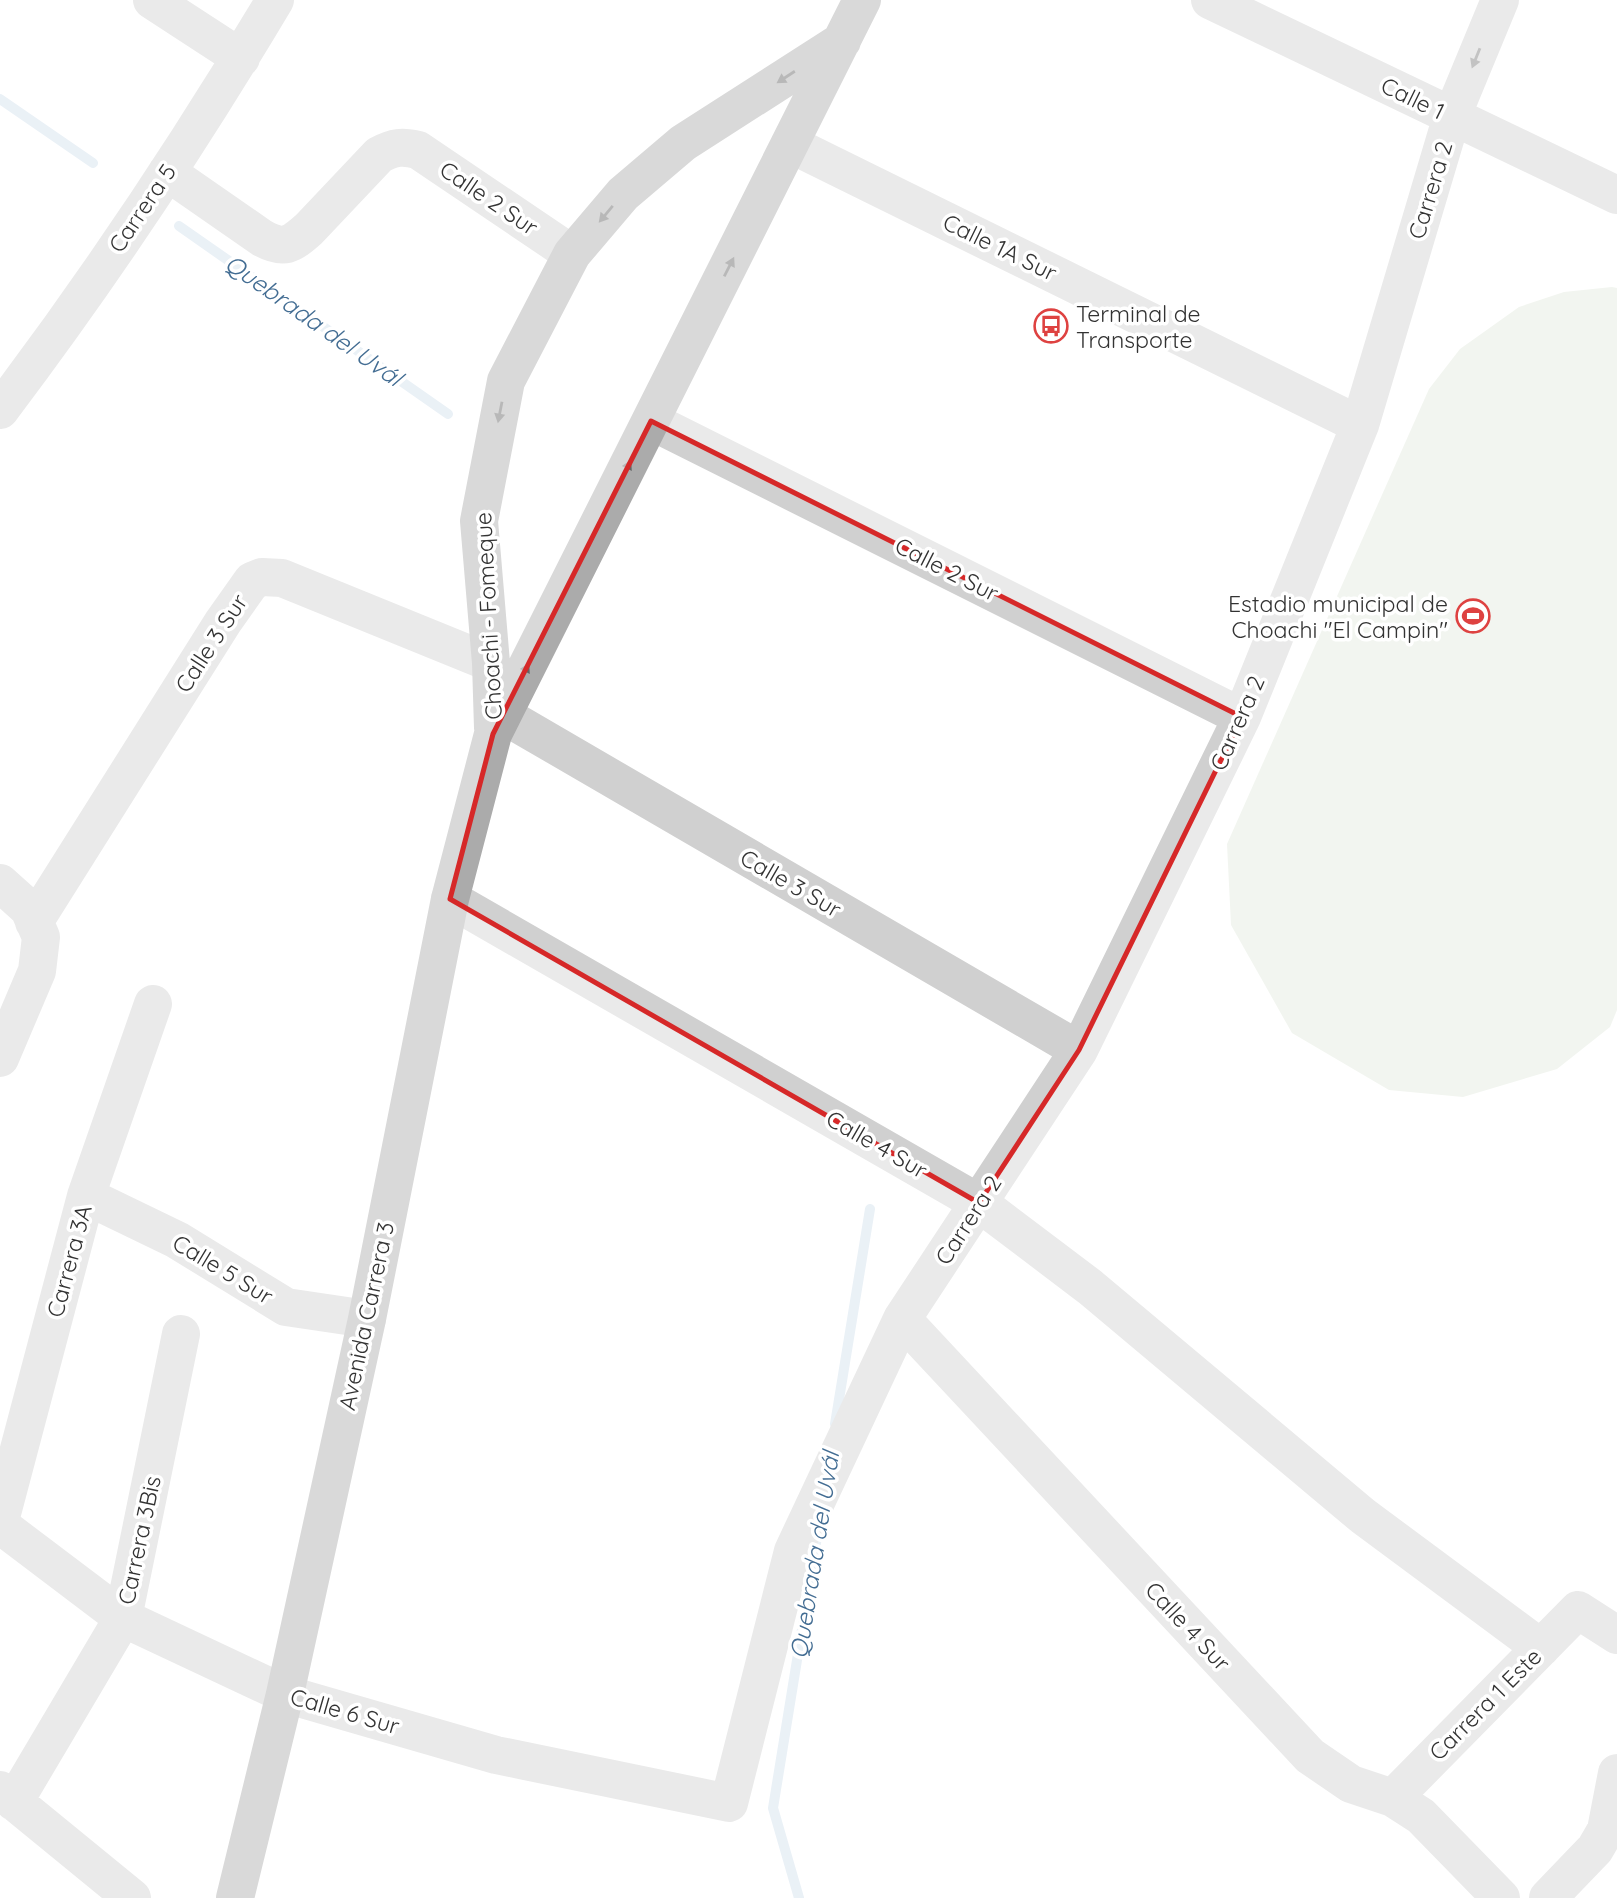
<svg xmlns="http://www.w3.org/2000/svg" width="1617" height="1898" viewBox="0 0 1617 1898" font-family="Quicksand,sans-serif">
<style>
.green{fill:#e2e9dd}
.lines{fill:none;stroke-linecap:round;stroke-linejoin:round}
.stream{stroke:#d0dfec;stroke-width:10}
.minor{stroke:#d0d0d0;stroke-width:38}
.major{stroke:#ababab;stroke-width:38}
.oneway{fill:#7a7a7a}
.oneway2{fill:#636363}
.marked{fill:none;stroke:#d62828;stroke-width:5;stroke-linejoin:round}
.labels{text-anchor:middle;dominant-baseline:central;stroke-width:7;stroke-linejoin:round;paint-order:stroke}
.street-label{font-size:23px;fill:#333;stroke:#fff}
.poi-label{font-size:23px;fill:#333;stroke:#fff;text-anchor:start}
.water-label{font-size:24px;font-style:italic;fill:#436d93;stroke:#fff}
</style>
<rect width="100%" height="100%" fill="#fff"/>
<!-- green -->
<path class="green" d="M1612,287L1617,288V1010L1610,1027L1557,1069L1463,1097L1389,1090L1292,1033L1231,925L1227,844L1429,389L1460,349L1519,307L1564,292Z"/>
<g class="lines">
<!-- stream -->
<path class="stream" d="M0,99L93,163
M179,226L448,414
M835,1424L870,1209
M799,1898L773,1808L817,1537"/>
<!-- minor -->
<path class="minor" d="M152,0L241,58
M1210,0L1617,195
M790,144L1360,425
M167,172L262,238C284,250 291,245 309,229L379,155C394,147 402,146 418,150L572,254
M0,410C99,279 191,141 275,0
M651,421L1242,717
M503,715L1079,1050
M0,883L29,909L41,937L37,971L0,1058
M450,899L979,1203L1090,1287L1363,1516L1541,1648
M34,922L223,622L252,581L262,577L282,578L491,663
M86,1196L177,1240L286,1307L367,1319
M902,1319L1310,1756L1351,1784L1393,1798L1421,1816L1501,1898
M0,1521L86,1196L153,1004
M0,1525L123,1618L285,1694L496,1755L729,1803L793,1551L902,1319L1079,1050L1242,717L1360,425L1452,116L1500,0
M0,1790L132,1898
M1393,1798L1578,1610L1617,1635
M14,1802L123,1618L181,1334
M1548,1898L1595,1849L1606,1830L1617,1773"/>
<!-- major -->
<path class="major" d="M493,728L491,663L479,521L506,381L572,254L623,194L683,143L842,41
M235,1898L285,1694L367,1319L450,899L493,734L862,0"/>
</g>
<!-- one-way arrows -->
<defs><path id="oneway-solid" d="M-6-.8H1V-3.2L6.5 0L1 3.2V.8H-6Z" transform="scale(1.75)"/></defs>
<use class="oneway" href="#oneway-solid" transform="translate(1476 58) rotate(112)"/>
<g class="oneway2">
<use href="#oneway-solid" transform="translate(786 77) rotate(147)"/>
<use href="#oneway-solid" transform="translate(606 214) rotate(130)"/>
<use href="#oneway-solid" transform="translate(729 267) rotate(-63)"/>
<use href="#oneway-solid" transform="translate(500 412) rotate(101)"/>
<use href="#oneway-solid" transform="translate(626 470) rotate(-63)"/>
<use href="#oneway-solid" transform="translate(524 673) rotate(-63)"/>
</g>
<!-- marked area -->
<path d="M0 0H1617V1898H0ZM651,421L1242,717L1079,1050L979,1203L450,899L493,734Z" fill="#fff" fill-opacity=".55" fill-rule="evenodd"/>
<path class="marked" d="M651,421L1242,717L1079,1050L979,1203L450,899L493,734Z"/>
<!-- icons -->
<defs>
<symbol id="bus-ring" viewBox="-11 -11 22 22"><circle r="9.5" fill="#fff" stroke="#de4241" stroke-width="1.5"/><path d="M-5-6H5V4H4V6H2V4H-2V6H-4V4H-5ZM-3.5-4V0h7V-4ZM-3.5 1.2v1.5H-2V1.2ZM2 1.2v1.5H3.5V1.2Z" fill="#de4241"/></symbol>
<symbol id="stadium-ring" viewBox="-11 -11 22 22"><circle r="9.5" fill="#fff" stroke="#de4241" stroke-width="1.5"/><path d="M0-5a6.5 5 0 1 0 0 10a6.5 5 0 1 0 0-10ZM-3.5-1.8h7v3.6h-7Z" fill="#de4241"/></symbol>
</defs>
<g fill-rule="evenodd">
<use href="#bus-ring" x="1032" y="307" width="38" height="38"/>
<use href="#stadium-ring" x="1454" y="597" width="38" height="38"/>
</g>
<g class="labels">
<!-- street labels -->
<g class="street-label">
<text transform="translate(1413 98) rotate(26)">Calle 1</text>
<text transform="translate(1430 190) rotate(-73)">Carrera 2</text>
<text transform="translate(489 198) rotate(34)">Calle 2 Sur</text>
<text transform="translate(142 208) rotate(-56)">Carrera 5</text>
<text transform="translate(1000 247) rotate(26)">Calle 1A Sur</text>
<text transform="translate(947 569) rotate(27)">Calle 2 Sur</text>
<text transform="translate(488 616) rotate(-93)">Choachi - Fomeque</text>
<text transform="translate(211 643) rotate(-57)">Calle 3 Sur</text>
<text transform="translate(1237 723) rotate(-66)">Carrera 2</text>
<text transform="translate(791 883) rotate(30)">Calle 3 Sur</text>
<text transform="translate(877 1144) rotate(30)">Calle 4 Sur</text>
<text transform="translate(968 1220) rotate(-57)">Carrera 2</text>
<text transform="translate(69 1261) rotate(-75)">Carrera 3A</text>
<text transform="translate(223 1269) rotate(31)">Calle 5 Sur</text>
<text transform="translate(366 1316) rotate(-78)">Avenida Carrera 3</text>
<text transform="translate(139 1540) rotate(-78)">Carrera 3Bis</text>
<text transform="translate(1188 1626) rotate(47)">Calle 4 Sur</text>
<text transform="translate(1485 1704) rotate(-45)">Carrera 1 Este</text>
<text transform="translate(345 1711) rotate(16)">Calle 6 Sur</text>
</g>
<!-- poi labels -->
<g class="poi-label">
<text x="1076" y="313">Terminal de<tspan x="1076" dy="26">Transporte</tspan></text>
<text x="1448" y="603" text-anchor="end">Estadio municipal de<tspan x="1448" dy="26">Choachi "El Campin"</tspan></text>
</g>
<!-- water labels -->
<g class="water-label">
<text transform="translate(314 320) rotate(35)">Quebrada del Uvál</text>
<text transform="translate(814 1555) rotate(-81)">Quebrada del Uvál</text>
</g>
</g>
</svg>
